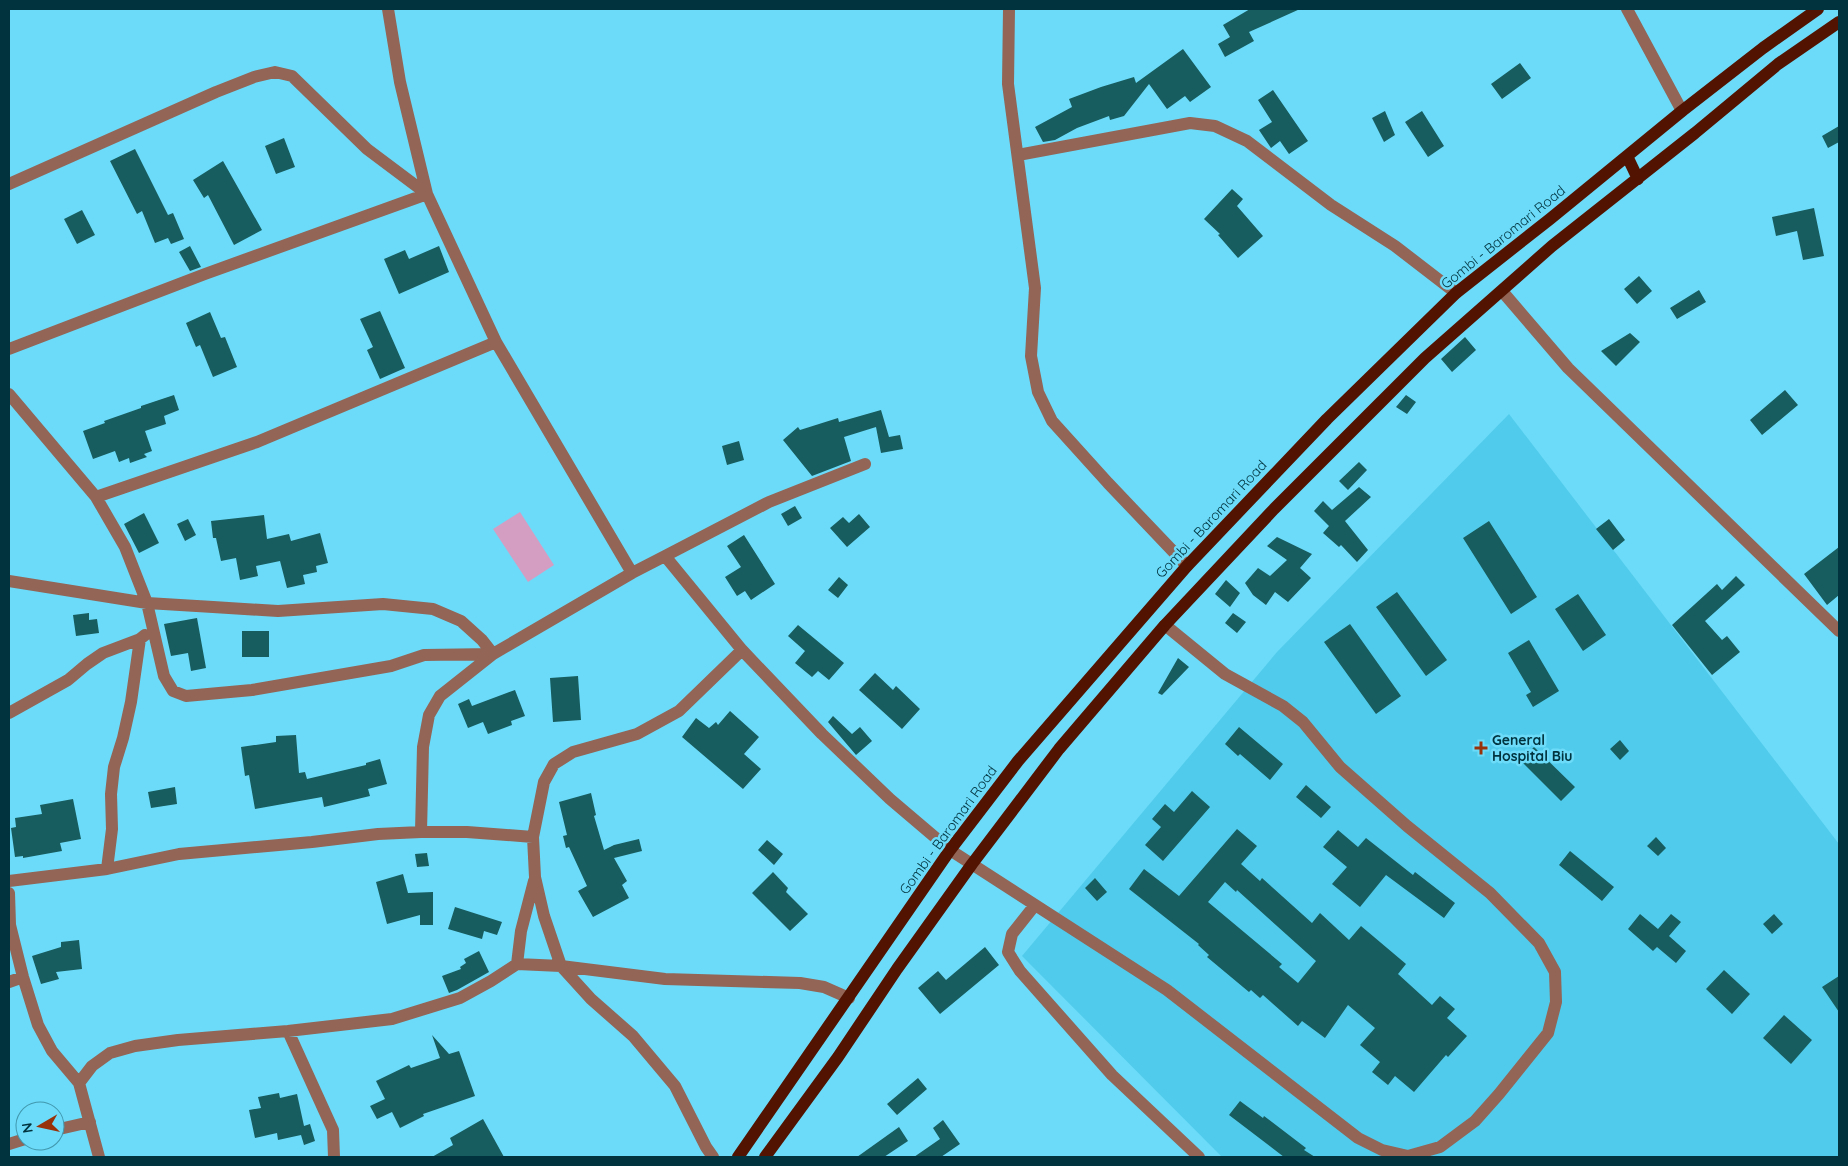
<svg xmlns="http://www.w3.org/2000/svg" width="1848" height="1166" viewBox="0 0 1848 1166" font-family="Quicksand,sans-serif">
<style>
.built{fill:#51cbeb}
.water{fill:#d49ec3}
.building{fill:#175c5e;fill-rule:evenodd}
.lines{fill:none;stroke-linecap:round;stroke-linejoin:round}
.minor{stroke:#926556;stroke-width:12}
.major{stroke:#521400;stroke-width:12}
.poi-dot{fill:#98320b;stroke:#6cdbf9;stroke-width:2}
.labels{text-anchor:middle;dominant-baseline:central;stroke-width:5;stroke-linejoin:round;paint-order:stroke}
.street-label{font-size:14px;fill:#00333e;stroke:#6cdbf9}
.poi-label{font-size:14px;font-weight:bold;fill:#00333e;stroke:#6cdbf9;text-anchor:start}
</style>
<rect width="100%" height="100%" fill="#6cdbf9"/>
<!-- built -->
<path class="built" d="M1509,414L1839,844V1157H1222L1022,956L1277,652Z"/>
<!-- water -->
<path class="water" d="M520,512L554,565L528,582L493,529Z"/>
<!-- building -->
<path class="building" d="M1250,9H1300L1249,32L1254,41L1225,57L1218,44L1230,37L1223,25Z
M1183,49L1211,87L1190,102L1185,96L1167,109L1149,84L1124,116L1110,120L1109,116L1077,128L1055,140L1043,142L1035,127L1072,107L1069,99L1101,87L1134,77L1136,83Z
M1520,63L1531,78L1502,99L1491,84Z
M1273,90L1308,141L1289,154L1280,141L1271,148L1259,130L1272,122L1258,100Z
M1385,111L1395,135L1384,142L1372,118Z
M1422,111L1444,146L1428,157L1405,122Z
M1839,126V142L1828,148L1822,136Z
M284,138L295,167L276,174L265,146Z
M135,149L168,215L173,213L184,239L171,244L168,238L155,243L142,211L137,214L110,161Z
M223,161L262,230L234,245L208,195L204,198L193,180Z
M1232,189L1243,199L1237,206L1263,236L1238,258L1218,235L1220,234L1204,219Z
M1814,208L1824,256L1803,260L1797,231L1776,236L1772,217Z
M82,210L95,235L77,244L64,219Z
M190,246L201,267L190,271L179,252Z
M439,246L449,272L399,294L384,259L405,250L409,259Z
M1639,276L1652,291L1637,304L1624,289Z
M1699,290L1706,302L1677,319L1670,308Z
M380,311L405,368L380,379L367,350L373,347L360,319Z
M210,312L221,338L225,337L237,367L213,377L200,345L196,347L186,323Z
M1630,333L1640,342L1616,366L1601,351Z
M1465,337L1476,350L1452,372L1441,359Z
M1785,390L1798,405L1762,435L1750,420Z
M174,395L179,410L164,416L166,424L145,431L152,451L144,454L147,457L130,463L129,458L119,462L115,451L93,459L83,431L105,423L104,421L141,408V406Z
M1406,395L1416,402L1407,414L1396,407Z
M881,410L889,437L900,435L903,449L881,453L876,427L844,437L851,461L812,476L783,440L798,427L800,430L838,418L839,422Z
M739,441L744,460L727,465L722,446Z
M1359,462L1367,470L1348,490L1339,481Z
M1359,487L1371,497L1345,521L1368,550L1357,562L1341,545L1339,547L1323,533L1329,526L1314,511L1323,501L1332,510Z
M795,506L802,518L788,526L781,514Z
M144,513L159,543L139,553L124,524Z
M859,514L870,527L847,547L830,528L843,517L849,523Z
M264,515L267,539L289,534L291,541L320,533L328,563L316,566L317,572L303,575L305,584L287,588L280,561L256,566L258,576L240,580L236,558L221,561L216,538H213L211,521Z
M188,519L196,535L185,541L177,524Z
M1609,519L1625,540L1613,550L1596,529Z
M1489,521L1537,597L1511,614L1463,538Z
M744,535L775,584L751,600L745,591L737,596L725,577L741,567L727,546Z
M1277,537L1312,554L1300,568L1311,578L1288,602L1275,592L1266,605L1253,595L1245,583L1258,568L1270,576L1287,560L1267,546Z
M1839,547V595L1827,605L1804,574Z
M1736,576L1745,585L1705,621L1722,640L1727,636L1740,652L1712,675L1672,625L1717,584L1722,590Z
M839,577L848,585L838,598L828,590Z
M1226,580L1240,593L1230,607L1215,594Z
M1397,592L1447,660L1426,676L1376,607Z
M1578,594L1606,635L1583,651L1555,609Z
M89,613V620L97,619L99,633L76,636L73,615Z
M1233,613L1246,622L1237,633L1225,623Z
M197,618L206,668L191,671L188,653L171,656L164,624Z
M1350,624L1401,696L1376,714L1324,642Z
M798,625L844,663L829,680L818,671L812,677L795,663L805,651L788,636Z
M242,631H269V657H242Z
M1529,640L1559,691L1533,707L1526,695L1531,692L1508,653Z
M1178,658L1189,667L1162,695L1158,693Z
M875,673L893,690L896,686L920,709L902,729L859,690Z
M578,676L581,720L553,722L550,678Z
M515,690L525,716L511,721L512,725L488,734L483,722L468,728L458,704L469,699L472,706Z
M730,711L759,737L744,754L761,769L743,789L682,737L696,718L709,728L716,722L718,725Z
M833,716L852,734L860,727L872,741L856,755L828,722Z
M1239,727L1283,764L1270,780L1240,754L1238,756L1225,744Z
M296,735L299,773L305,772L307,779L366,765V763L380,759L387,784L368,789L370,796L324,807L322,797L255,809L249,775L245,776L241,747L276,742V736Z
M1620,740L1629,751L1620,760L1610,749Z
M1534,747L1575,787L1561,801L1521,761Z
M1306,785L1331,807L1321,818L1296,797Z
M175,787L177,804L151,808L148,792Z
M1192,791L1210,807L1163,861L1145,845L1161,827L1152,819L1165,804L1174,812Z
M591,793L596,815L594,816L604,850L614,845L639,839L642,851L614,858L627,881L622,885L629,898L593,917L578,891L587,886L569,847L566,848L563,836L567,835L559,802Z
M73,799L81,839L60,843L62,851L23,858V856L15,857L11,828L16,827L15,818L42,814L40,805Z
M1237,829L1257,846L1241,864L1260,881L1262,878L1312,923L1320,913L1349,940L1361,926L1406,964L1398,974L1432,1005L1440,996L1455,1009L1447,1018L1467,1036L1448,1057L1446,1055L1414,1092L1395,1076L1388,1085L1372,1072L1380,1062L1360,1045L1375,1028L1348,1005L1325,1038L1302,1021L1298,1026L1263,995L1260,998L1251,990L1249,992L1207,957L1209,955L1198,945L1199,944L1129,889L1144,869L1179,896ZM1225,882L1236,892L1237,890L1316,961L1298,983L1279,967L1282,964L1208,902Z
M1338,830L1358,847L1366,838L1413,875L1415,872L1455,903L1444,918L1386,875L1360,907L1332,884L1347,867L1323,847Z
M1656,837L1666,848L1658,856L1647,846Z
M767,840L783,854L774,865L758,850Z
M1570,851L1614,887L1602,901L1559,865Z
M427,853L429,866L417,867L415,854Z
M773,872L788,888L786,892L808,914L790,931L752,893Z
M403,874L408,893L433,892V925H420V915L387,924L376,882Z
M1095,878L1107,892L1097,901L1085,888Z
M455,907L502,922L497,935L484,931L482,939L448,929Z
M1640,914L1658,929L1671,914L1681,922L1669,936L1686,951L1676,963L1657,947L1653,951L1628,929Z
M1774,914L1783,924L1772,934L1763,924Z
M79,940L82,969L56,972L59,979L41,984L32,956L61,947V942Z
M985,947L999,965L940,1014L918,988L938,971L946,980Z
M479,951L489,972L457,990L449,993L442,976L461,969L460,967L466,963L464,959Z
M1724,970L1750,994L1732,1014L1706,989Z
M1839,976V1012L1822,987Z
M1784,1015L1812,1040L1791,1064L1763,1038Z
M432,1035L449,1054L459,1051L475,1096L423,1114L424,1116L400,1128L392,1112L377,1119L370,1106L385,1099L376,1081L409,1065L411,1068L440,1058Z
M918,1078L927,1089L897,1115L887,1104Z
M279,1093L280,1098L297,1094L304,1126L310,1124L315,1141L304,1145L301,1135L278,1140L277,1133L255,1138L249,1110L261,1108L258,1097Z
M1240,1101L1263,1118L1264,1116L1306,1148L1304,1150L1315,1157H1284L1229,1115Z
M483,1119L504,1157H432L453,1145L450,1138Z
M943,1120L960,1144L941,1157H914L940,1139L933,1128Z
M899,1127L908,1141L884,1157H857Z"/>
<g class="lines">
<!-- minor -->
<path class="minor" d="M1009,9L1008,84L1035,288L1031,356L1038,392L1052,421L1108,483L1187,566
M1627,9L1682,111
M1018,155L1190,123L1215,126L1247,141L1331,205L1395,246L1456,293
M9,184L216,92L254,77L275,72L292,76L367,149L427,194L496,342L632,573
M1502,291L1568,368L1839,631
M9,349L205,274L427,194L400,82L388,9
M9,394L96,497L125,547L147,603L164,676L173,691L186,696L252,690L391,666L424,655L493,654
M96,497L257,442L496,342
M665,556L769,502L865,464
M9,581L147,603L213,607L278,611L383,604L433,609L461,621L482,640L493,654
M742,650L679,711L637,734L573,752L554,764L544,782L533,837L535,877L544,916L561,966L665,979L800,983L824,987L849,998
M9,713L68,680L87,664L103,653L140,639L145,635
M421,832L423,747L429,715L440,696L493,654L632,573L665,556L742,650L822,734L890,799L950,850L1167,990L1358,1138L1382,1150L1408,1156L1440,1147L1475,1121L1499,1094L1548,1033L1556,1002L1555,972L1539,943L1490,893L1407,826L1340,767L1303,722L1283,706L1225,674L1165,625
M107,869L112,829L111,794L114,767L123,738L131,702L140,639
M9,881L107,869L179,854L312,842L378,834L421,832H467L533,837
M9,893L10,925L23,977L38,1025L52,1051L79,1083L99,1157
M1035,905L1012,934L1008,952L1020,971L1112,1075L1199,1157
M517,964L521,931L534,881
M9,982L23,977
M288,1031L333,1130L334,1157
M79,1083L92,1066L110,1053L135,1046L178,1040L288,1031L392,1019L460,998L491,981L517,964L561,966L591,999L633,1036L675,1086L706,1147L713,1157
M55,1130L90,1122
M9,1144L25,1139"/>
<!-- major -->
<path class="major" d="M1627,156L1638,179
M738,1157L950,850L1018,761L1187,566L1327,419L1456,293L1550,219L1682,111L1763,48L1818,9
M765,1157L838,1057L897,969L972,864L1059,749L1165,625L1274,509L1425,358L1552,246L1695,133L1778,64L1839,22"/>
</g>
<!-- markers -->
<path class="poi-dot" d="M1478.5 740.5h5v5h5v5h-5v5h-5v-5h-5v-5h5z"/>
<g class="labels">
<!-- street labels -->
<g class="street-label">
<text transform="translate(1503 237) rotate(-39)">Gombi - Baromari Road</text>
<text transform="translate(1211 519) rotate(-47)">Gombi - Baromari Road</text>
<text transform="translate(948 830) rotate(-54)">Gombi - Baromari Road</text>
</g>
<!-- poi labels -->
<g class="poi-label">
<text x="1492" y="740">General<tspan x="1492" dy="16">Hospital Biu</tspan></text>
</g>
</g>
<!-- border -->
<rect width="1848" height="1166" fill="none" stroke="#00333e" stroke-width="20"/>
<!-- north arrow -->
<g transform="translate(40 1126) rotate(261)"><circle r="24" fill="#6cdbf9" stroke="#4198ae"/>
<path d="M0-4L9 19L0 12L-9 19Z" fill="#98320b"/>
<text y="-8" font-size="14" font-weight="bold" text-anchor="middle" fill="#00333e">N</text>
</g>
</svg>
